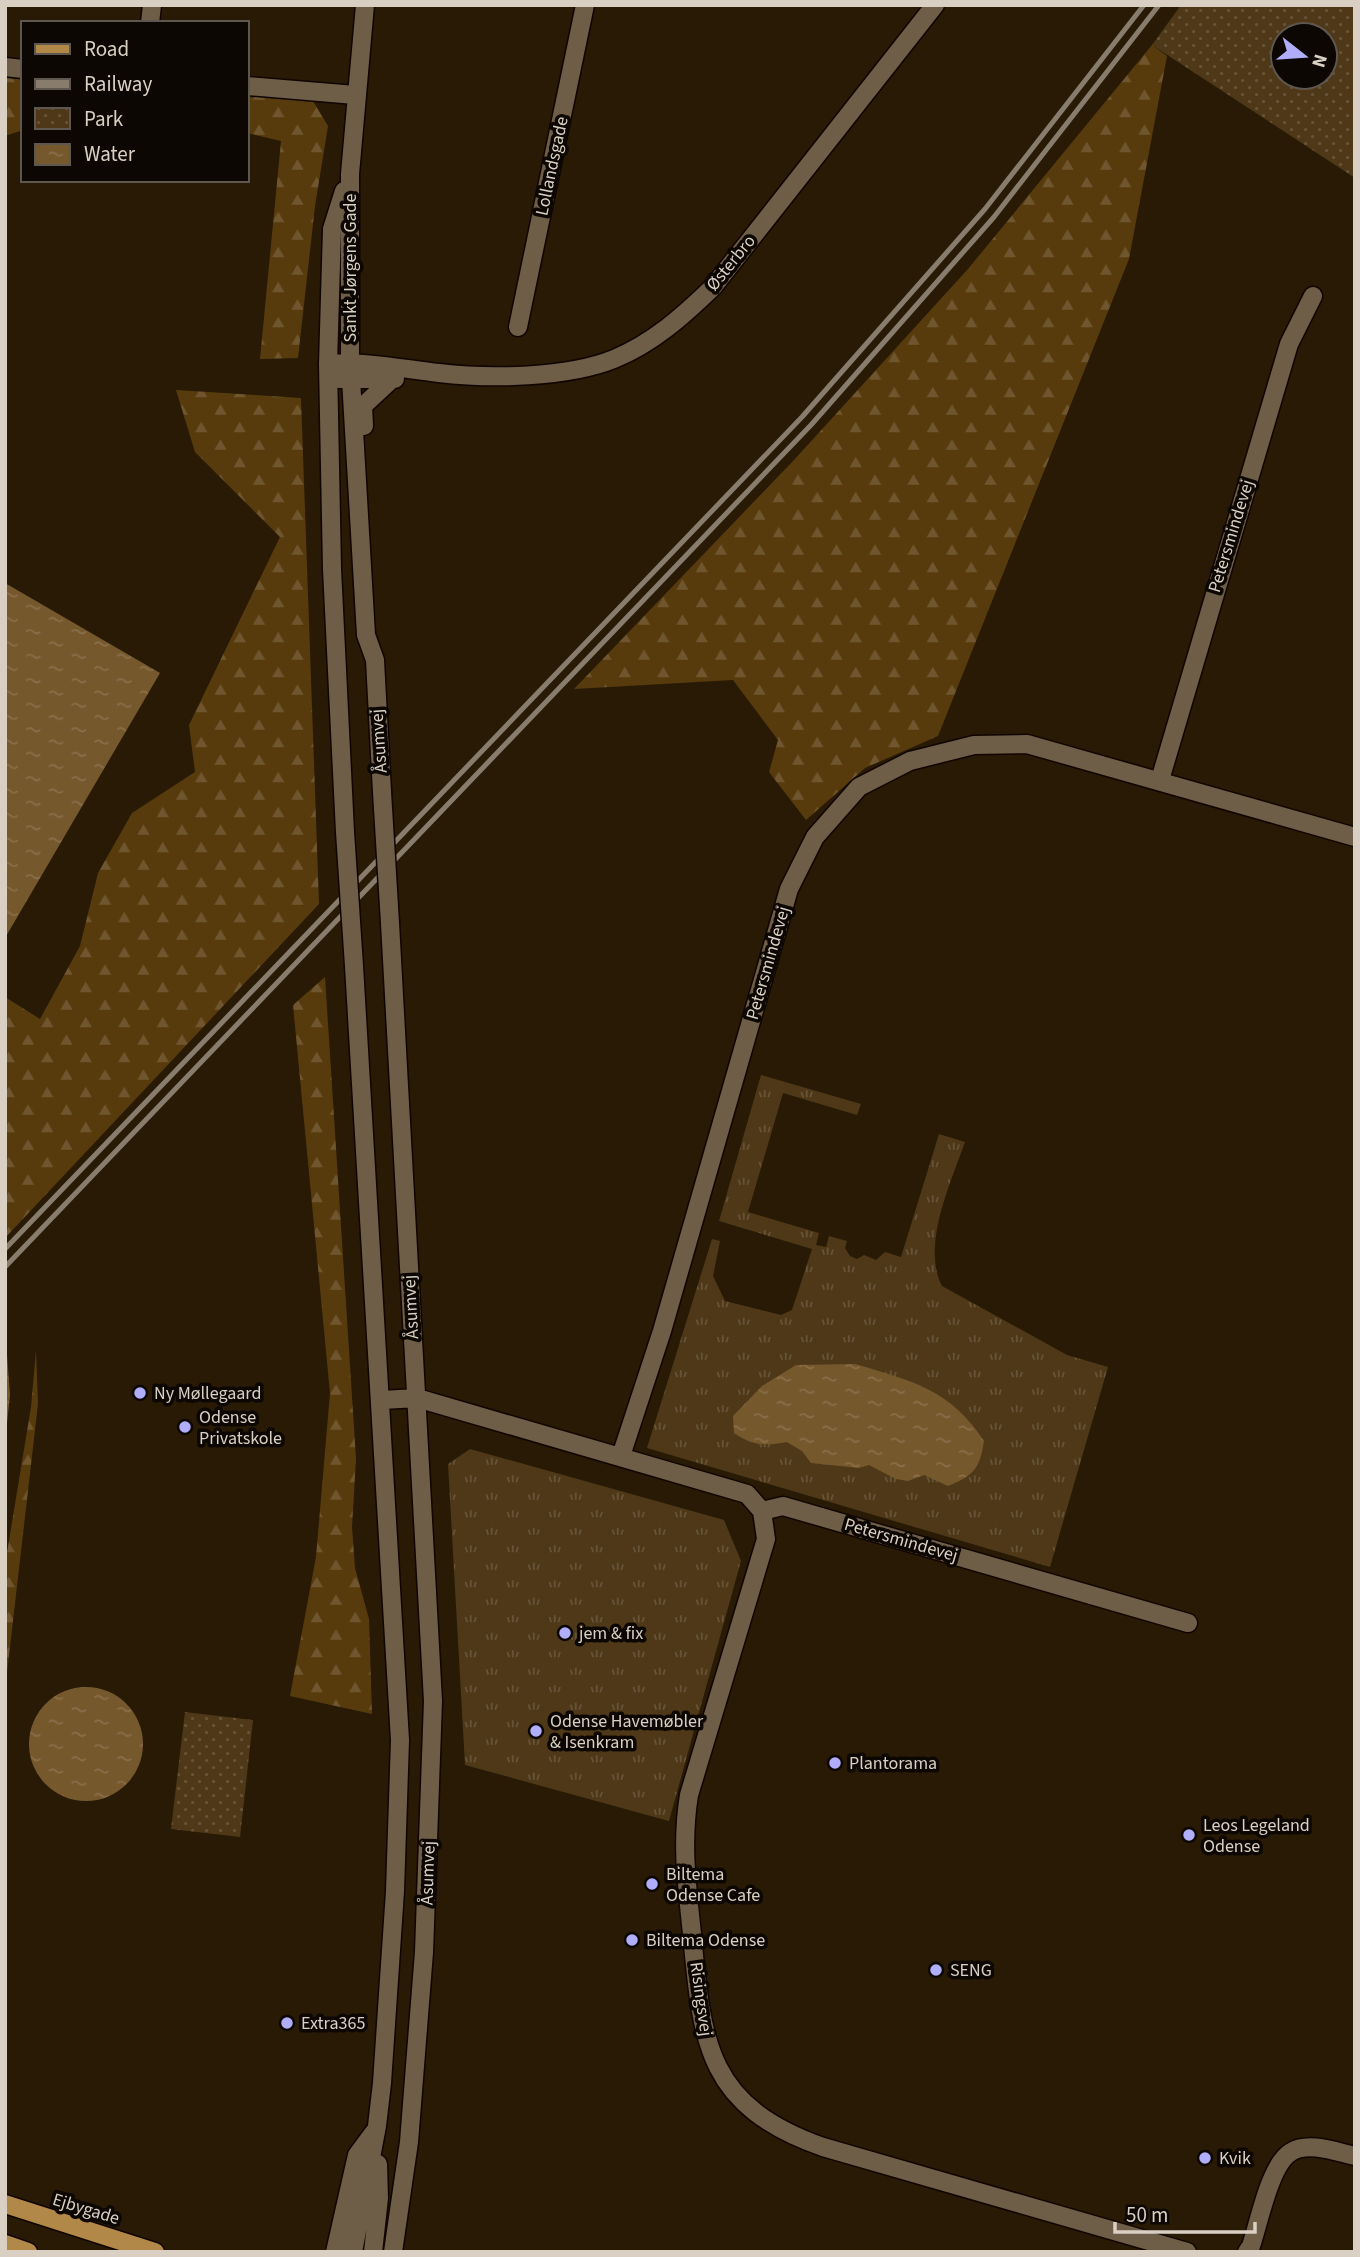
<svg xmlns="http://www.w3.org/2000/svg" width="1360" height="2257" viewBox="0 0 1360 2257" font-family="'Source Sans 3',sans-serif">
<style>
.grass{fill:url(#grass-tufts)}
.forest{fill:url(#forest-firs)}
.park{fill:url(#park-dots);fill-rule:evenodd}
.water{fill:url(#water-ripples)}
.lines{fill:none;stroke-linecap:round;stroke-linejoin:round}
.minor-casing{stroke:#100500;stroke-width:21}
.major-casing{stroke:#100500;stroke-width:21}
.minor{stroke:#6e5d47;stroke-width:18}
.major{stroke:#b28848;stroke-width:18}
.rail{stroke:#887d6d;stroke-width:5}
.minor-bridge-casing{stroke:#100500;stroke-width:21;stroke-linecap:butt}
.minor-bridge{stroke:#6e5d47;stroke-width:18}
.poi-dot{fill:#b0aefa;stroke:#0c0702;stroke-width:2.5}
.labels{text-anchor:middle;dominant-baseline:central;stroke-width:7;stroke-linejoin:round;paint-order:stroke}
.street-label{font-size:18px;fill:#d9d0c3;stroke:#0c0702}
.poi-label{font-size:18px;fill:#d9d0c3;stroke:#0c0702;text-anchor:start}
</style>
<defs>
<pattern id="grass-tufts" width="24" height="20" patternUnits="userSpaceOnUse" patternTransform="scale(1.75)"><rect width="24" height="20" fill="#4e3818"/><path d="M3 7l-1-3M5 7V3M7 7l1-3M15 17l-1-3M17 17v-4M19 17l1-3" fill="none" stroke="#675438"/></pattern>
<pattern id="forest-firs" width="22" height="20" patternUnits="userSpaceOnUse" patternTransform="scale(1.75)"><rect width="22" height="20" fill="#573b0d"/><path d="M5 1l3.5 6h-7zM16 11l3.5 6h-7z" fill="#6f562f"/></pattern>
<pattern id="park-dots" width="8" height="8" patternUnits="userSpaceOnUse" patternTransform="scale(1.75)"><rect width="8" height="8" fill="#4e3818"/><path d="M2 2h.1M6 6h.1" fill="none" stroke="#675438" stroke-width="1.8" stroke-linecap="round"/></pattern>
<pattern id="water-ripples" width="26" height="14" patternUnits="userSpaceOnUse" patternTransform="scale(1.75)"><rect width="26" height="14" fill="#76582d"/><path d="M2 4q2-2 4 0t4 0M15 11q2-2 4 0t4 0" fill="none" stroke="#896f4a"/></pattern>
</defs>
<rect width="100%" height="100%" fill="#281a05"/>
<!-- grass -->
<path class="grass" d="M761,1075L861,1104L857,1115L783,1093L748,1212L819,1233L816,1245L826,1247L829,1236L847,1241L845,1248L850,1256L857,1259L864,1255L876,1260L885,1252L901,1257L939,1134L965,1142C951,1182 921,1246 942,1286L1067,1355L1108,1367L1050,1567L647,1448L712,1239L720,1241L713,1276L725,1301L781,1315L792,1310L812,1249L719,1221Z
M470,1449L724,1520L741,1561L669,1821L465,1765L448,1464Z"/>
<!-- forest -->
<path class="forest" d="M1152,45L1167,56L1129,259L938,736L865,768L806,820L769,772L778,740L733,680L574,689L794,460L968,269Z
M5,78L23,79V130L5,136Z
M247,96L313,101L328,126L315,206L298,358L260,359L281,141L247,133Z
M176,390L301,398L319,904L5,1238V997L40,1019L80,946L98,873L132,813L195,772L189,725L280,537L195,452Z
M325,977L356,1459L352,1527L355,1568L369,1619L372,1714L290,1696L316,1557L330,1393L293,1005Z
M36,1350L38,1404L5,1690V1565L31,1407Z"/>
<!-- park -->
<path class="park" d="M1181,5H1355V178L1152,45ZM1283,35H1325V77H1283Z
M185,1712L253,1720L240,1837L171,1829Z"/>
<!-- water -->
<path class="water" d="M5,583L160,673L5,938Z
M5,1328L10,1395L5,1442Z
M855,1364C912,1381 950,1389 984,1441C980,1469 973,1476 948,1486L924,1475L908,1481L896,1479L869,1465L859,1468L811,1463L802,1451L787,1442C765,1446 753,1446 734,1433L733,1416L762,1386L796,1365Z
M29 1744a57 57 0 1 1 114 0a57 57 0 1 1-114 0Z"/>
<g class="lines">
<defs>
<path id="minor" d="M365,5L350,174V362L366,635L375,660L382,792
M150,23L152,5
M5,67L23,69
M247,86L355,95
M344,191L332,229L328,364L332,569L345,832
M518,327L585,5
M328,364C366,361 402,369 439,373C490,379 567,378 614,359C653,343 683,316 713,287L935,5
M339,379H395
M364,426L363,406L392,379
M1160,780L1289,344L1313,296
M390,923L433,1701L424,1952L409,2142L393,2252
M382,1400L417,1398L747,1494L762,1511L766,1539L689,1795C681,1844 687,1885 692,1934C702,2044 707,2106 823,2147L1187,2252
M621,1456L662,1331L789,889L815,837L859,787L910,761L974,745L1027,744L1355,837
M762,1511L783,1506L1188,1623
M335,2252L357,2155L374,2132
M353,2252L377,2126L382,2083L395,1891L400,1740L354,966
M373,2252L379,2198L378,2164
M1247,2252L1251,2246C1259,2223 1270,2164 1291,2152C1308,2141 1337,2152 1355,2156"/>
<path id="major" d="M5,2204L155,2252
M5,2244L28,2252"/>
</defs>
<!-- minor casing -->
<use href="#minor" class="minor-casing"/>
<!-- major casing -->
<use href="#major" class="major-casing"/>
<!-- minor -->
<use href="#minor" class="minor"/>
<!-- major -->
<use href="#major" class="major"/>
<!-- rail -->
<path class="rail" d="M5,1249L802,417L985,209L1144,5
M5,1267L811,425L994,217L1159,5"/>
<defs>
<path id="minor-bridge" d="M382,792L390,923
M345,832L354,966"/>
</defs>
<!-- minor-bridge casing -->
<use href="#minor-bridge" class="minor-bridge-casing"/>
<!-- minor-bridge -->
<use href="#minor-bridge" class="minor-bridge"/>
</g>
<!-- markers -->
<g class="poi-dot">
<circle cx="140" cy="1393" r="7"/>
<circle cx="185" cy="1427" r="7"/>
<circle cx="565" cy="1633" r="7"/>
<circle cx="536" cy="1731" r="7"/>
<circle cx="835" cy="1763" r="7"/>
<circle cx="1189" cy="1835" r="7"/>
<circle cx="652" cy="1884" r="7"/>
<circle cx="632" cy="1940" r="7"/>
<circle cx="936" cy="1970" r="7"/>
<circle cx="287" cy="2023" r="7"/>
<circle cx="1205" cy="2158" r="7"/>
</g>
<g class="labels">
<!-- street labels -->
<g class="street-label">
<text transform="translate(552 166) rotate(-78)">Lollandsgade</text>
<text transform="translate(731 263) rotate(-51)">Østerbro</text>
<text transform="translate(350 268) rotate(-90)">Sankt Jørgens Gade</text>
<text transform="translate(1231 536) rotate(-73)">Petersmindevej</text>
<text transform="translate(379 741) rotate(-94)">Åsumvej</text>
<text transform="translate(768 963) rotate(-74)">Petersmindevej</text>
<text transform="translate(411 1307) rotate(-93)">Åsumvej</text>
<text transform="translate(901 1540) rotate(16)">Petersmindevej</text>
<text transform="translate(428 1873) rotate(-88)">Åsumvej</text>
<text transform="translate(701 1999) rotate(82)">Risingsvej</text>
<text transform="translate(86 2209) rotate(17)">Ejbygade</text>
</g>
<!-- poi labels -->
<g class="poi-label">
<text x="154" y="1393">Ny Møllegaard</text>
<text x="199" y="1417">Odense<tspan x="199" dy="21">Privatskole</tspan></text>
<text x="579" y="1633">jem &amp; fix</text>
<text x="550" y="1721">Odense Havemøbler<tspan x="550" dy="21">&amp; Isenkram</tspan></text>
<text x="849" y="1763">Plantorama</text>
<text x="1203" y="1825">Leos Legeland<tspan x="1203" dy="21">Odense</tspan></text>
<text x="666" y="1874">Biltema<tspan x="666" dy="21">Odense Cafe</tspan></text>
<text x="646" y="1940">Biltema Odense</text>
<text x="950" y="1970">SENG</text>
<text x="301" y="2023">Extra365</text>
<text x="1219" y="2158">Kvik</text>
</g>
</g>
<!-- border -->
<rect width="1360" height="2257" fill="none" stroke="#d9d0c3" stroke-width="14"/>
<!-- legend -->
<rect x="21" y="21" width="228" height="161" fill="#0c0702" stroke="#5e574f" stroke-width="2"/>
<rect x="35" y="44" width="35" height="10" fill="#b28848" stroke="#5e574f" stroke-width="2"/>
<text x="84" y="56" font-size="21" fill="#d9d0c3">Road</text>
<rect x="35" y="79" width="35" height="10" fill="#887d6d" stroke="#5e574f" stroke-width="2"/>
<text x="84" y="91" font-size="21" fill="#d9d0c3">Railway</text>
<rect x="35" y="108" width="35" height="21" fill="url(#park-dots)" stroke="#5e574f" stroke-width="2"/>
<text x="84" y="126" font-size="21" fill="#d9d0c3">Park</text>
<rect x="35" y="144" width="35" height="21" fill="url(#water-ripples)" stroke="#5e574f" stroke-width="2"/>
<text x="84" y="161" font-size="21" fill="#d9d0c3">Water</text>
<!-- north arrow -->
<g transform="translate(1304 56) rotate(107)"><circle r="33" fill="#0c0702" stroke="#5e574f" stroke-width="2"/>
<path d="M0-5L12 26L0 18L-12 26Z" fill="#b0aefa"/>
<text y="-10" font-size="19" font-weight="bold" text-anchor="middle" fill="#d9d0c3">N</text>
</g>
<!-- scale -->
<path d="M1115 2222v10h140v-10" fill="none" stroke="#d9d0c3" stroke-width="3.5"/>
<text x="1126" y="2222" font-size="21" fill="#d9d0c3" stroke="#0c0702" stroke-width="5" paint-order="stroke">50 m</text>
</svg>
